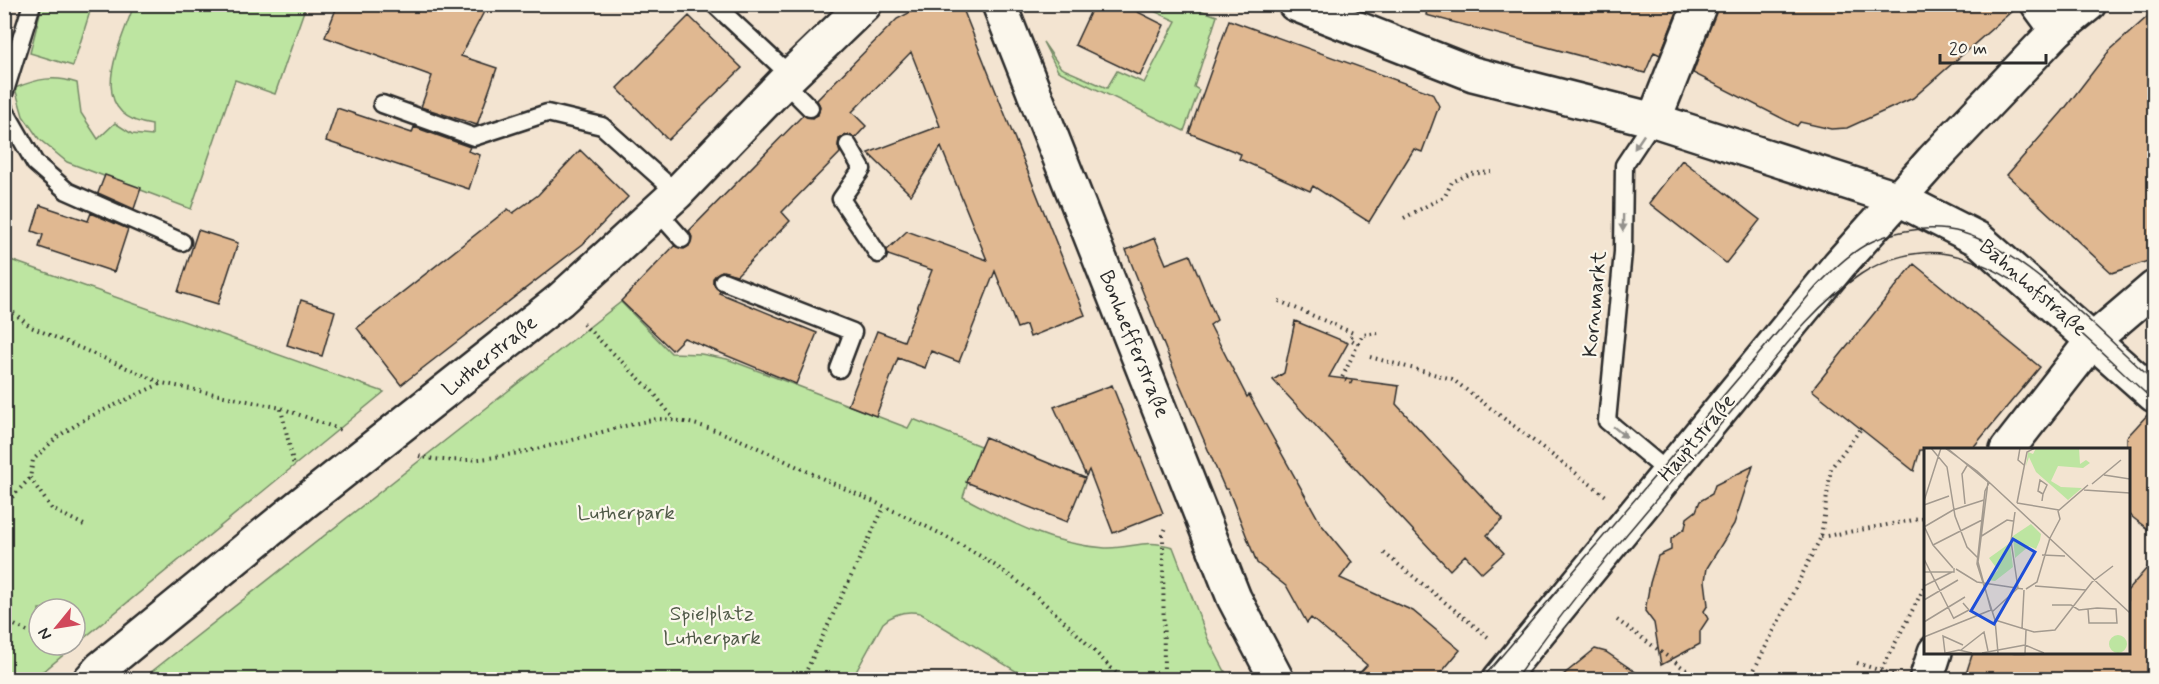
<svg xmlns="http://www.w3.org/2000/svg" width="2159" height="684" viewBox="0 0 2159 684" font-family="Mynerve,sans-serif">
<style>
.green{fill:#bde5a1;stroke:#748866;stroke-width:1.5;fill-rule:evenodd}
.building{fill:#e0b891;stroke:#2b2b2b;stroke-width:1.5}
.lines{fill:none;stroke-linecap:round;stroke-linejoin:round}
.lane-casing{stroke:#2b2b2b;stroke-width:21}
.street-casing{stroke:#2b2b2b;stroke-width:38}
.secondary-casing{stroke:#2b2b2b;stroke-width:38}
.path{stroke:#2b2b2b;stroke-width:4;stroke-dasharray:1.5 4.5;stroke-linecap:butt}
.lane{stroke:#fbf7ec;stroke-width:16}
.street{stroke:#fbf7ec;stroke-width:33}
.secondary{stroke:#fbf7ec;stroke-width:33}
.tram{stroke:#2b2b2b;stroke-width:1.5}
.oneway{fill:#93918c}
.labels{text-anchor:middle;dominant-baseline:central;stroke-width:4.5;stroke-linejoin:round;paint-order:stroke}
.street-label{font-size:21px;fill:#2b2b2b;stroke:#fbf7ec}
.park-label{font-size:21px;fill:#505a48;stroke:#fbf7ec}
.inset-road{fill:none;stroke:#a39a8f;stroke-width:1.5}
.view{fill:#1d4ed8;fill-opacity:0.15;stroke:#1d4ed8;stroke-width:3}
.inset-edge{fill:none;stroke:#2b2b2b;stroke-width:3}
</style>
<rect width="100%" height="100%" fill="#f3e4d1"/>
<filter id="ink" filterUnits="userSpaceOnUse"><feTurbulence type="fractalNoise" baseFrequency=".0167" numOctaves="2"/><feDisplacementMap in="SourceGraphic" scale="12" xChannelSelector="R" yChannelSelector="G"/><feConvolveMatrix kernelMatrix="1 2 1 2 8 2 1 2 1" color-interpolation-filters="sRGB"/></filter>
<g filter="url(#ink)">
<!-- green -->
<path class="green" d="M42,5H92L73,66L30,53Z
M134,5H306L275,94L235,80L191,209L67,162L39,139L23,116L15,88C37,79 54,75 77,83L81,113L98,139L115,123L132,134L152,136V125C83,115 119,47 134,5Z
M1141,5H1186L1217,16L1194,87L1199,90L1184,131L1058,71L1043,42L1061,68L1107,88L1117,71L1144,83L1176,21Z
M5,258L384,392L45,670L25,679H5ZM39,609H75V645H39Z
M621,302L671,353L701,354L727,359L908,428L913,419L980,446L963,497C1011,523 1050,544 1105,548C1133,549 1143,538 1173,547L1208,639L1229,679H1029L920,613C906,610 894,613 883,623L852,679L141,680Z"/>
<!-- building -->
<path class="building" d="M338,4H488L461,56L497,68L477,125L421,107L432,76L325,37Z
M926,4H961L1085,315L1030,337L1026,325L1017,328L995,271L959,362L931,351L925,368L898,358L876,416L848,405L877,331L904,341L932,270L888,255L887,250L907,231L987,260L941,147L911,195L868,153L940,126L911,52L852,112L866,126L855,138L847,135L839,139L838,146L840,153L782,212L790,221L737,275L722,271L713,278V283L721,291L719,293L817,333L796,384L684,338L672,350L621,301L674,246L684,249L689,246L692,237L689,231L803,115L812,118L818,115L820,106L817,100L897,19Z
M1094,4H1122L1164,25L1140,76L1075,45Z
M1428,4H1680L1660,55L1654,52L1645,73L1426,15Z
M1718,4H2020L1913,98L1847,128L1831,129L1800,122L1797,126L1693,73Z
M2154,11V259L2112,273L2007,175L2062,112L2109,51Z
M689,16L742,68L668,140L617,88Z
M1229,20L1432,93L1439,106L1422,152L1414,149L1369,222L1313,186L1310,191L1239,159L1241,154L1189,133Z
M337,108L412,133L414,127L470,147L468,151L480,155L469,189L326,141Z
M580,150L628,197L583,244L401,385L357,328L508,209L513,213L538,195Z
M1682,160L1760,220L1726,263L1649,203Z
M105,175L141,188L134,209L98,193Z
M40,205L88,221L91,213L128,229L114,272L39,247L43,235L32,231Z
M198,230L238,243L218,304L178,292Z
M1155,238L1166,264L1190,255L1217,320L1210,325L1247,397L1249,395L1321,524L1352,562L1340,578L1413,611L1460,650L1435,680H1353L1367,665L1311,618L1307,623L1287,587L1257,563L1228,489H1225L1178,380L1126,250Z
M1914,264L2040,367L1971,450H1920L1914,471L1812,390Z
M301,300L335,311L322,356L287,345Z
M1295,321L1348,343L1329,377L1399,386L1396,404L1503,519L1487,535L1504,553L1482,573L1465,555L1450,570L1273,380L1284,373Z
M1112,385L1163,513L1113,533L1089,470L1086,476L1054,407Z
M2149,413H2154V534L2127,513V437Z
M985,437L1085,478L1067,522L966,482Z
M1753,466L1734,524L1707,568L1705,581L1708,605L1704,611L1708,619L1700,631V644L1661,665L1654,623L1645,611L1650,583L1658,556L1671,550V539L1685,528L1687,518L1696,511L1700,501L1712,494L1715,485Z
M2154,560V680H1964L1973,652H2127V591Z
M1595,649L1606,652L1647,680H1557Z"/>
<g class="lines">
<defs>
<path id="lane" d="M714,4L791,76
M784,82L810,108
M4,94L32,4
M382,104L474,137L547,113L602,126L677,193
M4,109L35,163L67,191L182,242
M1654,120L1624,165L1623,252L1607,421L1668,472
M848,145L862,169L841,199L878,254
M657,211L682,239
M723,281L853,332L839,369"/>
<path id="street" d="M999,4L1234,598L1277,680
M1295,4L1473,74L1654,120L1899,199L1978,239L2154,395
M2038,4L2057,30
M1654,120L1700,4
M2007,450L2093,340L2154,288
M90,680L101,668L303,503L560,300L677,193L784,82L865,4
M1926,680L1935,652"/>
<path id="secondary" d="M1499,680L1839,265L1933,160L2057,30L2089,4"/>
</defs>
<!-- lane casing -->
<use href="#lane" class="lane-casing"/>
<!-- street casing -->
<use href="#street" class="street-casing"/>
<!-- secondary casing -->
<use href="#secondary" class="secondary-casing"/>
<!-- path -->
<path class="path" d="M1404,218L1445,196L1452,182L1470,174L1491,172
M1279,301L1353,333L1350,339L1358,344L1342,378L1356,385
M4,305L31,327L162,383L281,408L341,430
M583,324L652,391L673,418
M1358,344L1363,335L1378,333
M1370,357L1452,379L1606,496
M281,409L294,466
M419,456C484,474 590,431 657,419C712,420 766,453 815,475C888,509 968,540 1031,592C1063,618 1093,650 1123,680
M30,478L52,509L84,525
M4,506L30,478L33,460L57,437L87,418L162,383
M1821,537L1925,518
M1384,553L1488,637
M4,620L39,637
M1617,620L1700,680
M55,645L68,652
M1857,663L1894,675
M802,680L884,507
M1164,680L1163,535L1167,525
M1749,680L1821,537L1831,468L1860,430
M1876,680L1925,586"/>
<!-- lane -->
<use href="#lane" class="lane"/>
<!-- street -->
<use href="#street" class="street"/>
<!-- secondary -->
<use href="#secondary" class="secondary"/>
<!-- tram -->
<path class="tram" d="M1481,680L1816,287C1833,270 1851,251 1873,241C1899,229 1935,225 1963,233C2026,252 2104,336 2154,381
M1515,680C1580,584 1657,499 1731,412C1770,366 1811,307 1861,274C1885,258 1919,249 1947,254C2023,266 2098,351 2154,401"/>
</g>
<!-- one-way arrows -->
<defs><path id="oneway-solid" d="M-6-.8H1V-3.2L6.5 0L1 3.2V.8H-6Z" transform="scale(1.5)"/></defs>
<g class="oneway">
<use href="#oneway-solid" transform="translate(1639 142) rotate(124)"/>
<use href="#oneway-solid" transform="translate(1623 223) rotate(91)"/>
<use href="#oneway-solid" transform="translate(1620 432) rotate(39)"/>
</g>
</g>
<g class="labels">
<!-- street labels -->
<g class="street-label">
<text transform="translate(2033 288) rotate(41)">Bahnhofstraße</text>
<text transform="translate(1595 304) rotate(-85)">Kornmarkt</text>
<text transform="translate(1134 344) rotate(68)">Bonhoefferstraße</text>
<text transform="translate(490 356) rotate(-39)">Lutherstraße</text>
<text transform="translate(1697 438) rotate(-50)">Hauptstraße</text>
</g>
<!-- park labels -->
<g class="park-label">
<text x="626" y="513">Lutherpark</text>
<text x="712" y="614">Spielplatz<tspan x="712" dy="24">Lutherpark</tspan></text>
</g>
</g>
<!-- overview -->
<g transform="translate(1924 448)">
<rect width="206" height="206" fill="#f3e4d1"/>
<path d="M112,0H155L156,16L162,12L166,15L159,20L134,18L127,33L137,39L158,40L144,52L112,24L105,9L102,18L104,4L109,6ZM107,76L117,86L116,92L112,101L105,98L91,110L89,88ZM86,95L89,119L71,133L64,132L74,122L65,110ZM185 196a9 9 0 1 1 18 0a9 9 0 1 1-18 0Z" fill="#bde5a1"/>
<path class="inset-road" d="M7,0L23,19L31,68L43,99L54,110M21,0L53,23L206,165M96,0L94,12L100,17M180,27L206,31M65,35L61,43L53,116L71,172L74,205M168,36L197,12M160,42L206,45M0,53L17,0M118,53L119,46L114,43L116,32L123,37L119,46M93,55L103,4L111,0M93,55L135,62M41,56L38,26L44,16M0,57L25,48M0,78L9,97L29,120M0,79L29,62L60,52M56,89L83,72L89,73M126,90L136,71L134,63L164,37M9,97L58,72M118,107L141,108M0,111L30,171M32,121L53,134L99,141M0,124H30V120M0,138L28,124M111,138L162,142M102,141L113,134L126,90M0,152L34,132M128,157H147L155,162L173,160L192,161L193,175H165L164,161M68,164L94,140L87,93L91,64M30,170L45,162L39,155M71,172L110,184L131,182L168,134L189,118M0,174L41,149M98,180L100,142M0,189L67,162L54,114L64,34L23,0M101,197L120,205M37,202L60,184L64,203M21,205L19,188L39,197M22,205L35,202L48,205M58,205L101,197M101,205L102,182"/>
<path class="view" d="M89,91L111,104L70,176L47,163Z"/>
<rect width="206" height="206" class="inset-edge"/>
</g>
<!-- margin -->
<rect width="2159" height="684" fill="none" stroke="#fbf7ec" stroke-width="24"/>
<rect x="12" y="12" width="2135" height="660" fill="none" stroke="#2b2b2b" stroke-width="2" filter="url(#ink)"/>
<!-- north arrow -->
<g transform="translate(57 627) rotate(240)"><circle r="28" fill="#fbf7ec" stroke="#a8a59f" stroke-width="1.5"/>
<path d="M0-4.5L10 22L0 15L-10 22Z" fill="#d1495b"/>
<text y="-9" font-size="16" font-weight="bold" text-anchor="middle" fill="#2b2b2b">N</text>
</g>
<!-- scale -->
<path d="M1940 54v9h106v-9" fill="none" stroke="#2b2b2b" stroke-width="3"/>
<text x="1949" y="54" font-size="18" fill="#2b2b2b" stroke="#fbf7ec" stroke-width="4.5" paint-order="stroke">20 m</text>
</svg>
